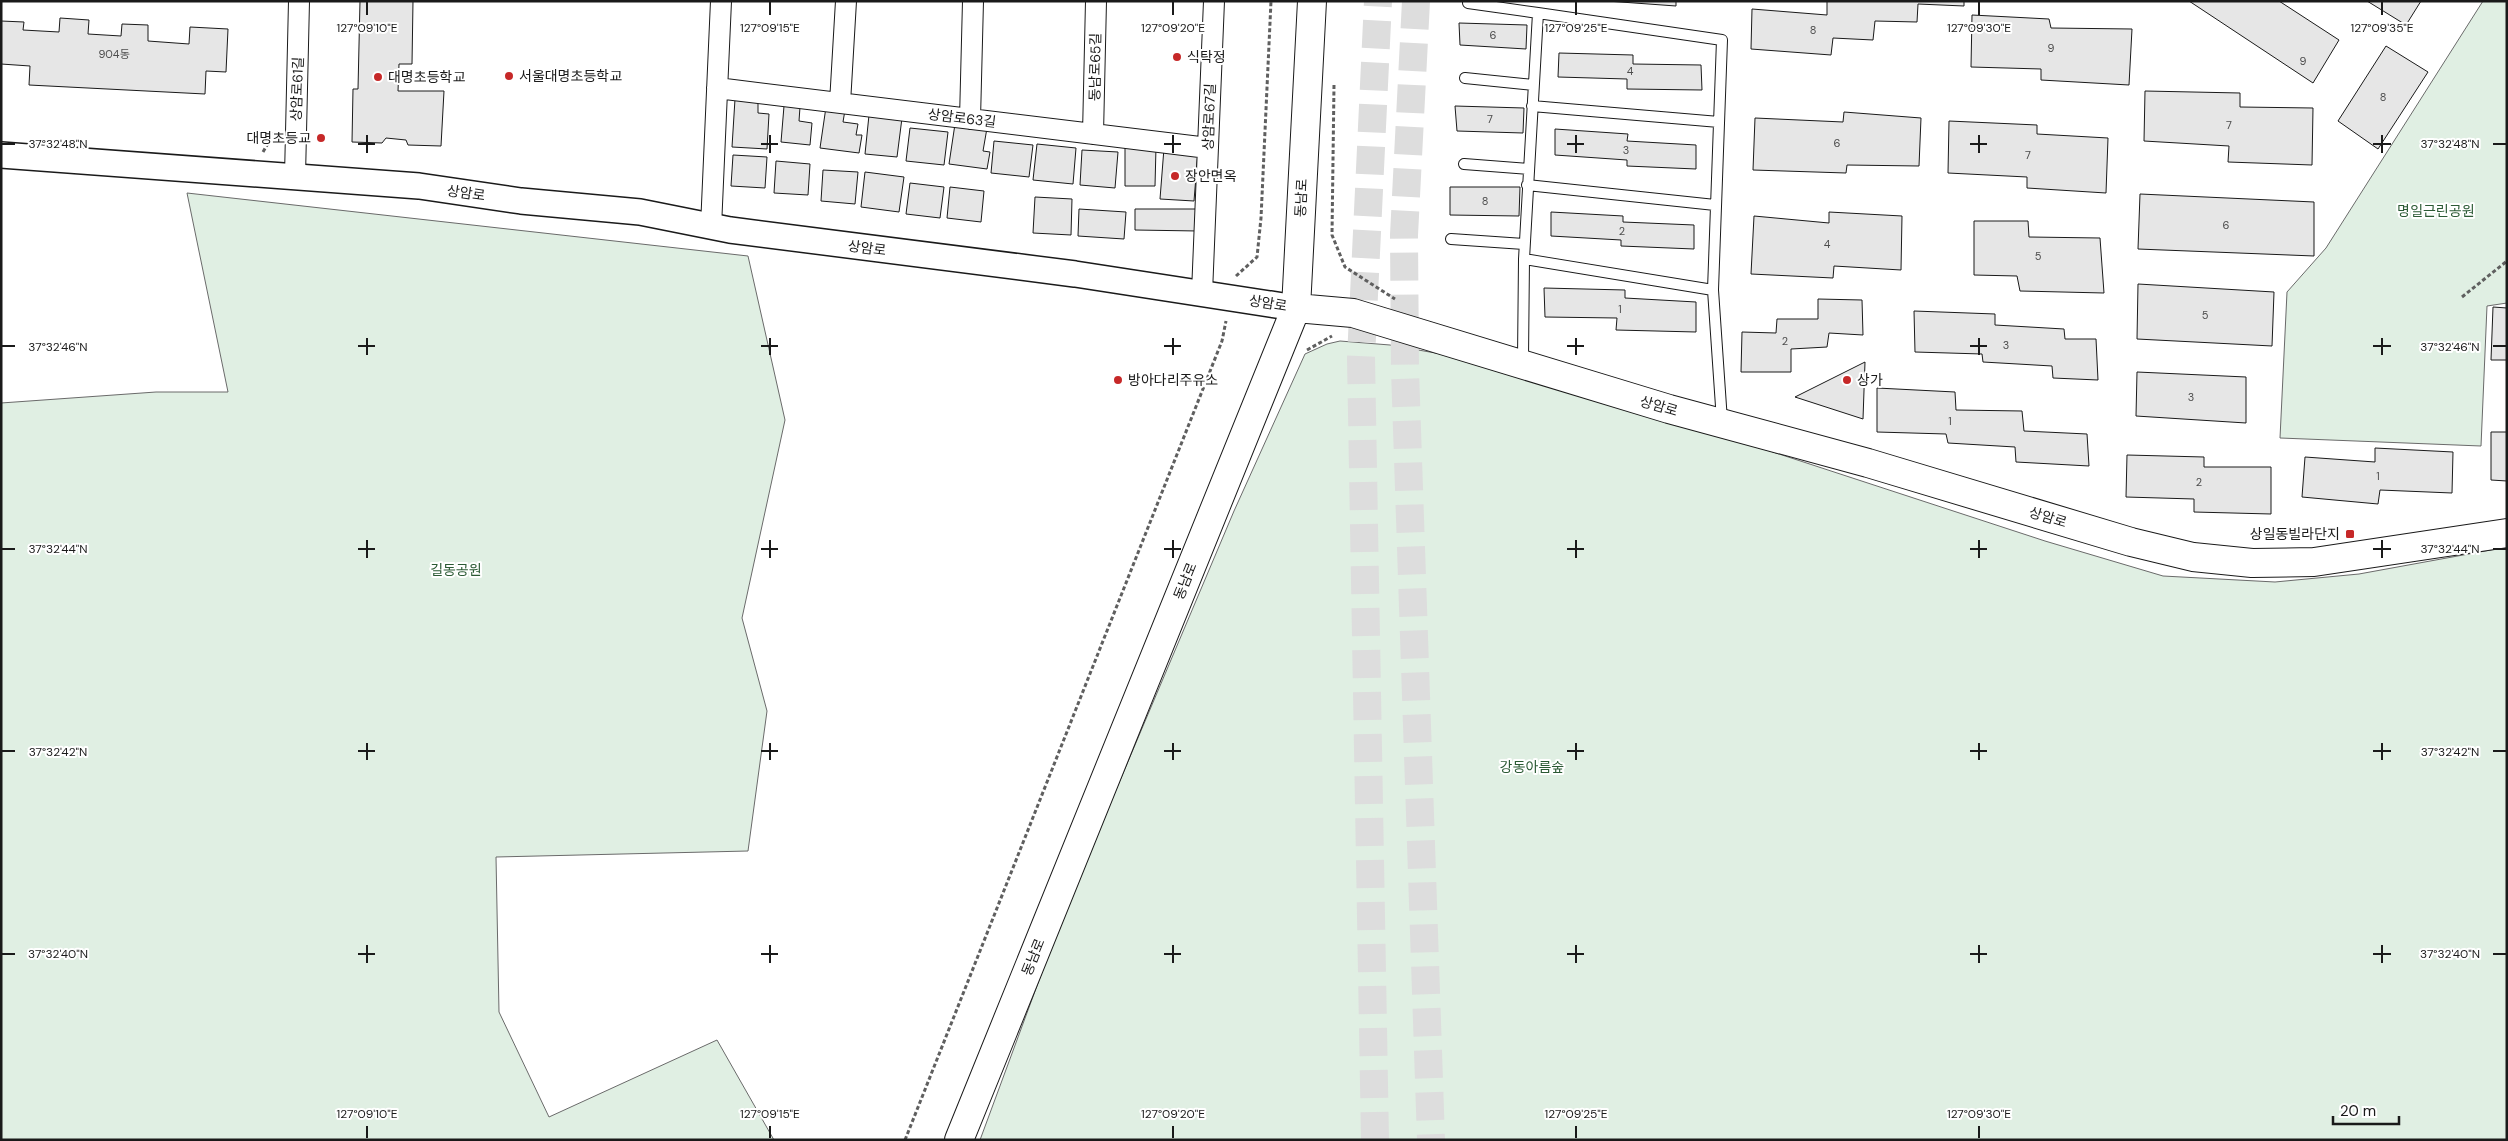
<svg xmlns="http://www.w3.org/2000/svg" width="2508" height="1141" viewBox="0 0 2508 1141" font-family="'DM Sans','Noto Sans KR',sans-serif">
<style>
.green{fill:#e0efe3;stroke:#6a6a6a}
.building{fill:#e6e6e6;stroke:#1a1a1a}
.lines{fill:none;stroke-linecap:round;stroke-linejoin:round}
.motorway-tunnel{stroke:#ddd;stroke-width:28;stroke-dasharray:28 14;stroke-linecap:butt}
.service-casing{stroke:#1a1a1a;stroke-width:12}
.minor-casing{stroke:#1a1a1a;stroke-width:22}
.tertiary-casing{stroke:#1a1a1a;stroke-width:28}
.secondary-casing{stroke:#1a1a1a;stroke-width:30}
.path{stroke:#5f5f5f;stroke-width:3;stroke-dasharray:4 2.5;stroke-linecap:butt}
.service{stroke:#fff;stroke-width:10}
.minor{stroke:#fff;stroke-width:20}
.tertiary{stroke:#fff;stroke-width:25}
.secondary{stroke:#fff;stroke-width:28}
.ticks{fill:none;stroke:#1a1a1a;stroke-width:2}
.poi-dot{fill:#c62828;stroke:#fff;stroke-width:2}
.labels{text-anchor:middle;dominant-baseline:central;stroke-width:4;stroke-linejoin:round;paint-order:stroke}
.number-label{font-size:11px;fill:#4d4d4d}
.poi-label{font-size:14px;fill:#1a1a1a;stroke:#fff;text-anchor:start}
.street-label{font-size:14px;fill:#1a1a1a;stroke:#fff}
.park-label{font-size:14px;fill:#2b5a34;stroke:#fff}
.ticks-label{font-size:12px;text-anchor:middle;fill:#1a1a1a;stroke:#fff;stroke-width:4;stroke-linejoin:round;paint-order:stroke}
</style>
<rect width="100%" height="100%" fill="#fff"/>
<!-- green -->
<path class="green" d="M2483,1H2507V303L2487,306L2481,446L2280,438L2287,292L2326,248Z
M187,193L748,256L785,420L742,618L767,711L748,851L496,857L499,1012L549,1117L717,1040L774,1140H1V403L156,392H228Z
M1340,341L1390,345L1441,354L1669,418L2045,541L2163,576L2275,582L2359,574L2507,547V1140H980L1058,929L1099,830L1234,511L1305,354L1327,344Z"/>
<!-- building -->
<path class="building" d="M360,1H413L412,64H399L398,91H444L441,146L408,145L406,140L386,138L382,143L352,142L353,89H358Z
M1676,1V6L1607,1Z
M1827,1H1964V6L1918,4L1917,22L1875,21L1873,40L1833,38L1831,55L1751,49L1752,9L1827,15Z
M2189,1H2279L2339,40L2313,83Z
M2367,1H2421L2406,25Z
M1972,15L2049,19L2051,28L2132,29L2129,85L2041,80V69L1971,67Z
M60,18L89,20L88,34L121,36L122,24L148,25V41L189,44L190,27L228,29L226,72L206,71L205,94L29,85L30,66L1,64V21L24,22L23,30L59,32Z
M1459,23L1527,25L1526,49L1460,45Z
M2386,46L2428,72L2378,149L2338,121Z
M1559,53L1633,55V64L1701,65L1702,90L1627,89V79L1558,77Z
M2145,91L2240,93V107L2313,108L2312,165L2228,162L2229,146L2144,141Z
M735,99L758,100V113L769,114L767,149L732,147Z
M784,106L800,107L799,121L812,123L810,145L781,142Z
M1455,106L1524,108L1523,133L1457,131Z
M826,107L845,110L843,122L858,124L856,135H862L859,153L820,148Z
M1844,112L1921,118L1919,166L1847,165L1846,173L1753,170L1755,118L1843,122Z
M869,115L902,118L897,157L865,154Z
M1949,121L2037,125V134L2108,138L2106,193L2027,188V177L1948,173Z
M955,124L987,128L983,151L990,152L987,169L949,164Z
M910,128L948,132L944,165L906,161Z
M1555,129L1628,134L1627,141L1696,145V169L1627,166V160L1555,155Z
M994,141L1033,145L1029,177L991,173Z
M1037,144L1076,148L1073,184L1033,180Z
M1125,146L1156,147L1155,186H1125Z
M1164,148L1198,151L1194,201L1160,199Z
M1082,150L1118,152L1115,188L1080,185Z
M733,155L767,157L765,188L731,186Z
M776,161L810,164L808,195L774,193Z
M823,170L858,172L855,204L821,201Z
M865,172L904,177L899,212L861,207Z
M910,183L944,187L940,218L906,214Z
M950,187L984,191L981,222L947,218Z
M1450,187H1520L1519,216L1450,215Z
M2140,194L2314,202V256L2138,249Z
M1035,197L1072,199L1071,235L1033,233Z
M1079,209L1126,212L1124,239L1078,236Z
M1135,209H1198V231L1135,230Z
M1551,212L1623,216V222L1694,225V249L1621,246V240L1551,236Z
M1829,212L1902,216L1901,270L1834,266L1833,278L1751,274L1754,216L1829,223Z
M1974,221H2028L2029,237L2100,238L2104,293L2020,291L2017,276L1974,275Z
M2138,284L2274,292L2272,346L2137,339Z
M1544,288L1625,290V298L1696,302V332L1616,330L1617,318L1545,317Z
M1818,299L1862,300L1863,335L1829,333L1827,347L1791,349V372H1741L1742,332L1776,333L1777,319H1818Z
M2493,307L2507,308V360H2491Z
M1914,311L1995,314V325L2064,329L2065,339H2096L2098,380L2053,378L2052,366L1983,362L1982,354L1915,352Z
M1865,362L1863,419L1795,397Z
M2137,372L2246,377V423L2136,416Z
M1877,388L1955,392L1956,410L2022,411L2024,431L2087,434L2089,466L2016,462L2015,447L1948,443L1946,434L1877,432Z
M2491,432H2507V481L2491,480Z
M2375,448L2453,452L2452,493L2380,490L2378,504L2302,497L2305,457L2375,462Z
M2127,455L2204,457V467H2271V514L2194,512V499L2126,497Z"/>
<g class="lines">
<!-- motorway-tunnel -->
<path class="motorway-tunnel" d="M1416,1L1404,235L1405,370L1431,1140
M1375,1140L1361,358L1378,1"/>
<defs>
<path id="service" d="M1468,3L1538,13
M1465,78L1533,85
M1532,106L1719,122
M1464,164L1528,169
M1527,185L1715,205
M1451,239L1524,244
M1713,290L1524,259L1538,13L1722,40L1713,290L1722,421
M1523,358L1524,259"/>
<path id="minor" d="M717,88L1208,148
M840,103L846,1
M970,119L973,1
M1093,134L1096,1
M295,176L299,1
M711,227L721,1
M1202,293L1214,1"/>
<path id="tertiary" d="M1,155L419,186L521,201L640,212L730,230L1075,274L1296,308"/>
<path id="secondary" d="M1296,308L1353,313L1669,409L1868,463L2131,542L2193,557L2252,563L2314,562L2507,533
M959,1140L1296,308L1312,1"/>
</defs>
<!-- service casing -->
<use href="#service" class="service-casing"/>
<!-- minor casing -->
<use href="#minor" class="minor-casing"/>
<!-- tertiary casing -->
<use href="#tertiary" class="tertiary-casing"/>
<!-- secondary casing -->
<use href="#secondary" class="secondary-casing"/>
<!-- path -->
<path class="path" d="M1334,85L1332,235L1345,267L1395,299
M263,152L274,133
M1236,276L1257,257L1261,218L1271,1
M2462,297L2507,261
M1307,350L1332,336
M905,1140L1222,341L1226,321"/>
<!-- service -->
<use href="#service" class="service"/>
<!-- minor -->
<use href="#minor" class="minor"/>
<!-- tertiary -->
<use href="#tertiary" class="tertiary"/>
<!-- secondary -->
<use href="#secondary" class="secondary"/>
</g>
<!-- ticks -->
<path class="ticks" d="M367,2V15M770,2V15M1173,2V15M1576,2V15M1979,2V15M2382,2V15M367,135V153M770,135V153M1173,135V153M1576,135V153M1979,135V153M2382,135V153M2,144H15M358,144H375M761,144H778M1164,144H1181M1567,144H1584M1970,144H1987M2373,144H2391M2493,144H2506M367,338V355M770,338V355M1173,338V355M1576,338V355M1979,338V355M2382,338V355M2,346H15M358,346H375M761,346H778M1164,346H1181M1567,346H1584M1970,346H1987M2373,346H2391M2493,346H2506M367,540V558M770,540V558M1173,540V558M1576,540V558M1979,540V558M2382,540V558M2,549H15M358,549H375M761,549H778M1164,549H1181M1567,549H1584M1970,549H1987M2373,549H2391M2493,549H2506M367,743V760M770,743V760M1173,743V760M1576,743V760M1979,743V760M2382,743V760M2,751H15M358,751H375M761,751H778M1164,751H1181M1567,751H1584M1970,751H1987M2373,751H2391M2493,751H2506M367,945V963M770,945V963M1173,945V963M1576,945V963M1979,945V963M2382,945V963M2,954H15M358,954H375M761,954H778M1164,954H1181M1567,954H1584M1970,954H1987M2373,954H2391M2493,954H2506M367,1126V1138M770,1126V1138M1173,1126V1138M1576,1126V1138M1979,1126V1138"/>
<!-- markers -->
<g class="poi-dot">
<circle cx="1177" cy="57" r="5"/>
<circle cx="509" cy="76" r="5"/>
<circle cx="378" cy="77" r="5"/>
<circle cx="321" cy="138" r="5"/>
<circle cx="1175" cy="176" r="5"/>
<circle cx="1118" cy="380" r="5"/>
<circle cx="1847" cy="380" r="5"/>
<rect x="2345" y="529" width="10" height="10" rx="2.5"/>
</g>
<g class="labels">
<!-- number labels -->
<g class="number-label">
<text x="1813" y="30">8</text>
<text x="1493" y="35">6</text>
<text x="2051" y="48">9</text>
<text x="114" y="54">904동</text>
<text x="2303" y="61">9</text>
<text x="1630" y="71">4</text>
<text x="2383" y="97">8</text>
<text x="1490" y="119">7</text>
<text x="2229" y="125">7</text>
<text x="1837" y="143">6</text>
<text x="1626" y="150">3</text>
<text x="2028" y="155">7</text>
<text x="1485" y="201">8</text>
<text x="2226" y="225">6</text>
<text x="1622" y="231">2</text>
<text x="1827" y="244">4</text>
<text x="2038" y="256">5</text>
<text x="1620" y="309">1</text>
<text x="2205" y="315">5</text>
<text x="1785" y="341">2</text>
<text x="2006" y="345">3</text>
<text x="2191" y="397">3</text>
<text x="1950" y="421">1</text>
<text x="2378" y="476">1</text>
<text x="2199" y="482">2</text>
</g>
<!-- poi labels -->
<g class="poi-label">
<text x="1187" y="57">식탁정</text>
<text x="519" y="76">서울대명초등학교</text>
<text x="388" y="77">대명초등학교</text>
<text x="311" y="138" text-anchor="end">대명초등교</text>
<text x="1185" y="176">장안면옥</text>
<text x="1128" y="380">방아다리주유소</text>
<text x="1857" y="380">상가</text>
<text x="2340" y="534" text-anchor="end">상일동빌라단지</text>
</g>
<!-- street labels -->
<g class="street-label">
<text transform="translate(1095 67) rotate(-89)">동남로65길</text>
<text transform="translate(297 89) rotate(-88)">상암로61길</text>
<text transform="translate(1209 117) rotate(-88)">상암로67길</text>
<text transform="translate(962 118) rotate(7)">상암로63길</text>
<text transform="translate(466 193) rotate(8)">상암로</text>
<text transform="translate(1301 198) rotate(-87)">동남로</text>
<text transform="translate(867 248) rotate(7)">상암로</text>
<text transform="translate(1268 303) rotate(9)">상암로</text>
<text transform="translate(1659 406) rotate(16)">상암로</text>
<text transform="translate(2048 517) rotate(17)">상암로</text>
<text transform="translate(1185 581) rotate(-68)">동남로</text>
<text transform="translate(1033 957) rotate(-68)">동남로</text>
</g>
<!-- park labels -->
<g class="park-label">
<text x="2436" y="211">명일근린공원</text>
<text x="456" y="570">길동공원</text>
<text x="1532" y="767">강동아름숲</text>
</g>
</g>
<g class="ticks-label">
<text x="367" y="32">127°09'10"E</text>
<text x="770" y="32">127°09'15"E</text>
<text x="1173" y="32">127°09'20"E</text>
<text x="1576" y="32">127°09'25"E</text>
<text x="1979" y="32">127°09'30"E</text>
<text x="2382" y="32">127°09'35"E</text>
<text x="58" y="148">37°32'48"N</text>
<text x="2450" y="148">37°32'48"N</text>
<text x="58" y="351">37°32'46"N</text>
<text x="2450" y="351">37°32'46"N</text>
<text x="58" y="553">37°32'44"N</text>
<text x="2450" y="553">37°32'44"N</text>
<text x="58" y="756">37°32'42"N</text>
<text x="2450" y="756">37°32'42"N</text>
<text x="58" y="958">37°32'40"N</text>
<text x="2450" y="958">37°32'40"N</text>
<text x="367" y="1118">127°09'10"E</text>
<text x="770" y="1118">127°09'15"E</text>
<text x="1173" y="1118">127°09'20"E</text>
<text x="1576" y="1118">127°09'25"E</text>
<text x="1979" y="1118">127°09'30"E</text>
</g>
<!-- border -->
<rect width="2508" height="1141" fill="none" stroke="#1a1a1a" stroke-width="5"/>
<!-- scale -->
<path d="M2333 1116v8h66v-8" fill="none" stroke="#1a1a1a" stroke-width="2.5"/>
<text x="2340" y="1116" font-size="15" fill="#1a1a1a" stroke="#ffffff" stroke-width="4" paint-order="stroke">20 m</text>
</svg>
